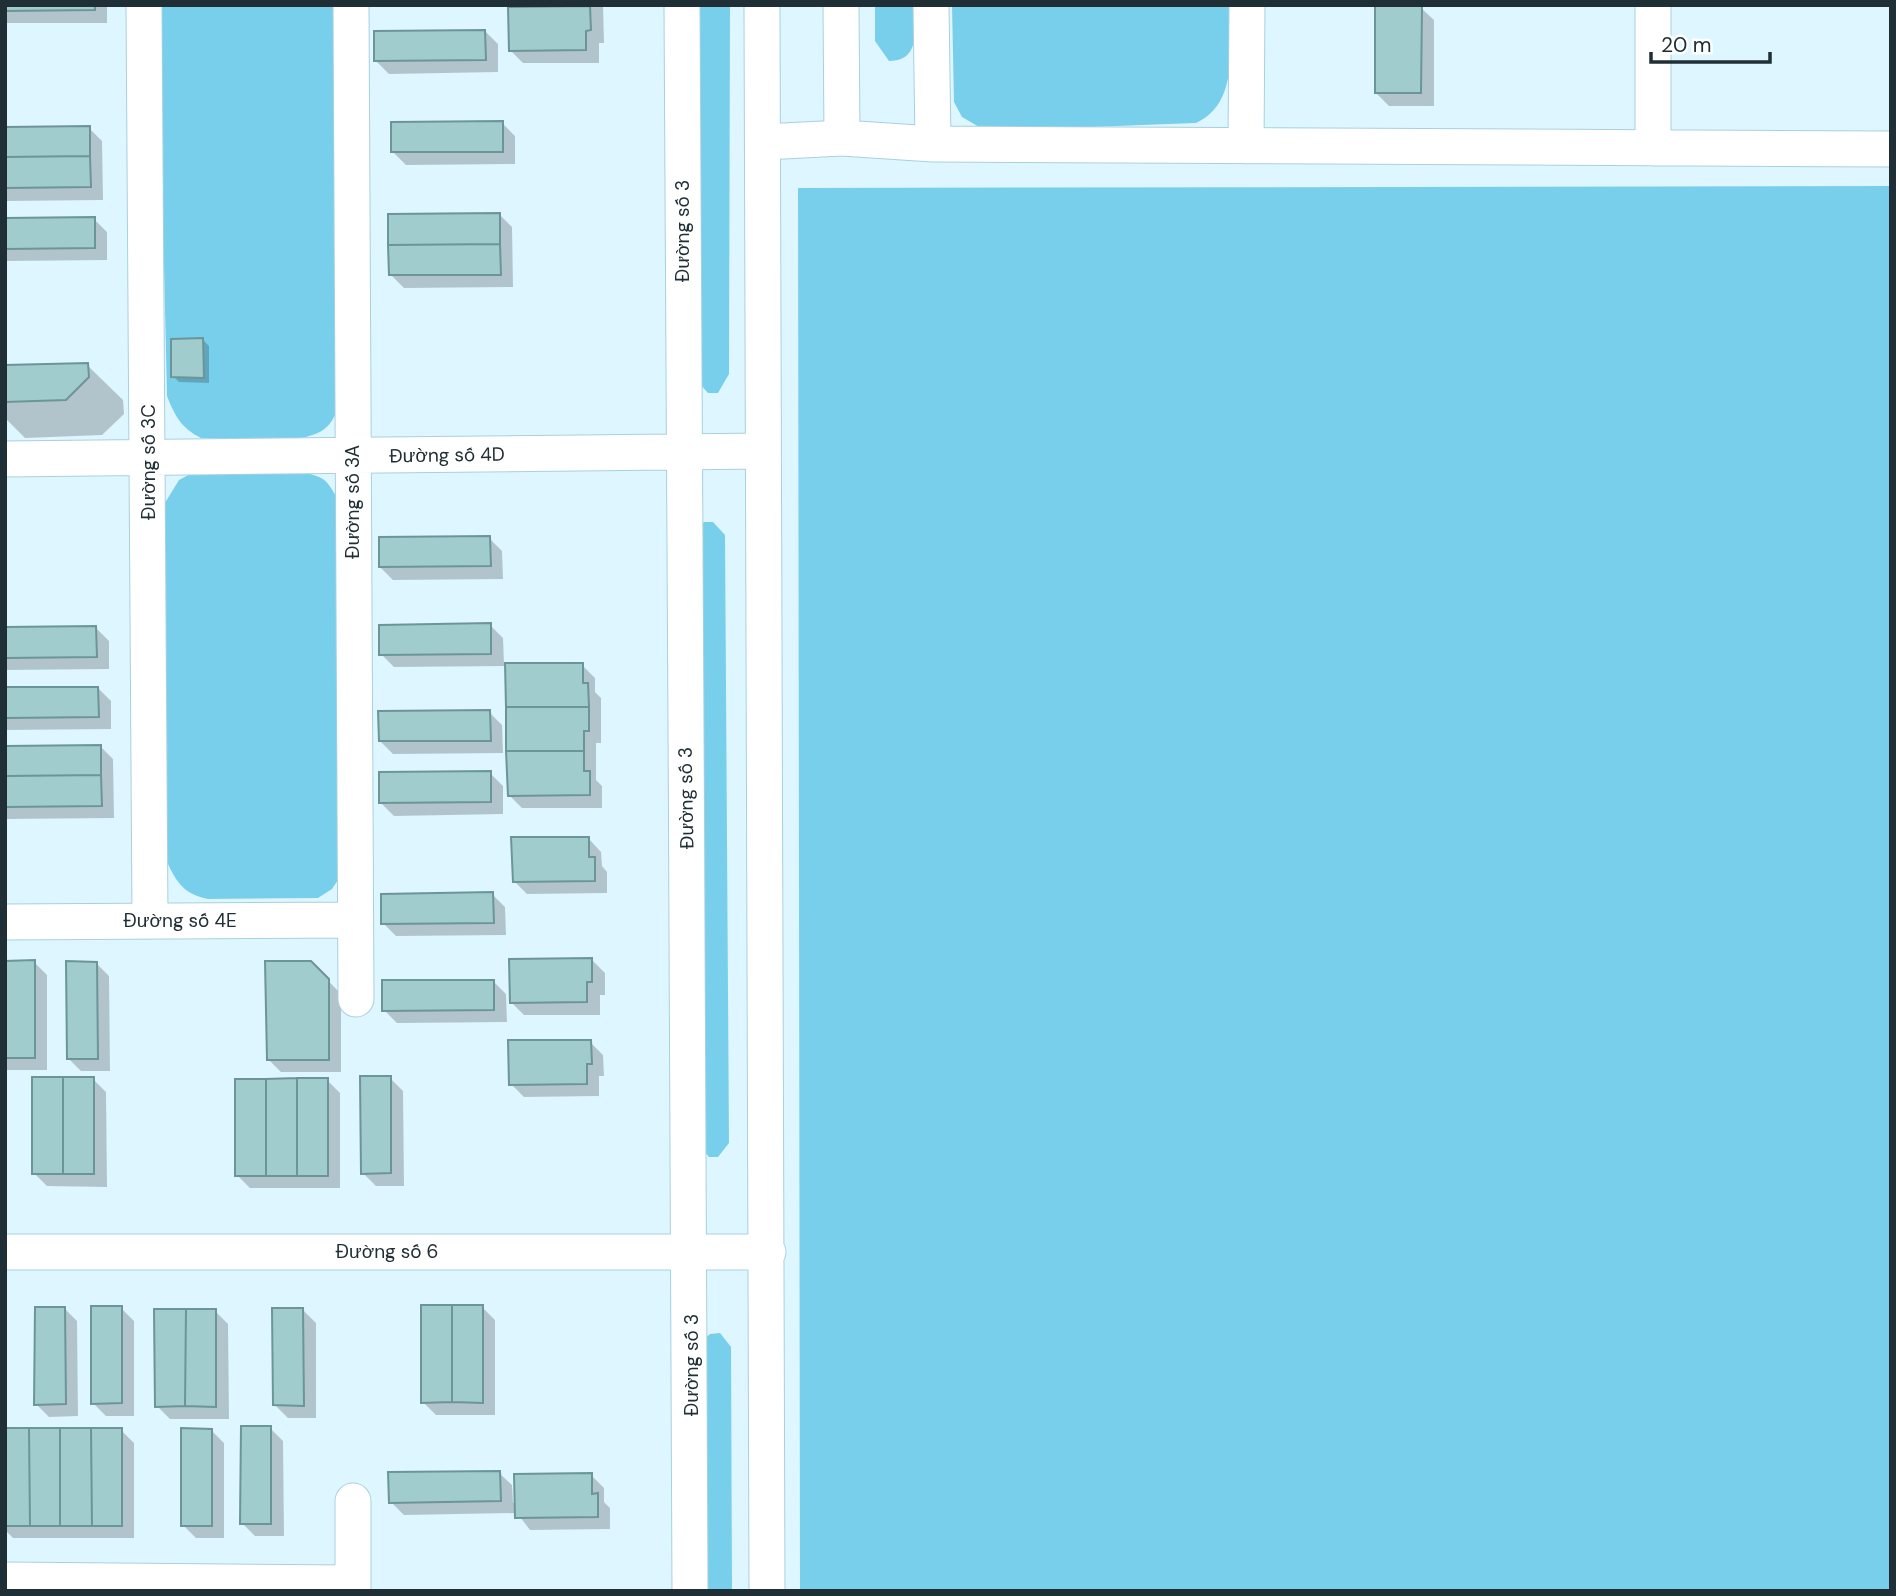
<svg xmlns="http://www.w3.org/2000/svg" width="1896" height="1596" viewBox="0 0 1896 1596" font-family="'DM Sans',sans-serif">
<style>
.green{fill:#78cfeb}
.shadow{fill:#0003}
.building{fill:#a1ccce;stroke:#6c9597;stroke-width:2}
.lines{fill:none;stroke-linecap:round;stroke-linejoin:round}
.minor-casing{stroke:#a9d0de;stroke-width:37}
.minor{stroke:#fff;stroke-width:35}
.labels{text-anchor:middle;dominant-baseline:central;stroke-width:5;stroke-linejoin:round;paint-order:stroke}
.street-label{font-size:19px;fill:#202f35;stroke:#fff}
</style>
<rect width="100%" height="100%" fill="#def6ff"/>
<!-- green -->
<path class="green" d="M158,5H339L340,402C336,413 333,423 323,430C299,447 230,438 201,438C181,428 175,416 167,396Z
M695,5H730L729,374L718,393H708L700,384Z
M875,5H914C915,29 921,61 889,61L875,41Z
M952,5H1229C1229,46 1240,103 1196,123L986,131L962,117L954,102Z
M1891,186V1591H800L798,188Z
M194,472C223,472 294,465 319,477C329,481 334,493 339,502L342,874L332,889L318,898L208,899C184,894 177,883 167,862L160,511L179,480Z
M704,522H713L725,535L729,1143L718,1157H709L704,1151L697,528Z
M720,1333L731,1347L732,1591H701L703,1340L710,1334Z"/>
<!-- shadow -->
<path class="shadow" d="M5,5H107V23H5Z
M510,5H603L604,43H599V63H523L510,50Z
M1421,8L1434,20V106H1389L1376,93Z
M485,31L498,44V72L389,74L376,61Z
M502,123L515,136V164L406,165L393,152Z
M89,128L102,141L103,200L5,201V129Z
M499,214L512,227L513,287L404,288L391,275Z
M94,219L107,232V260L5,261V220Z
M203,340L209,346V383L179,382L173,376Z
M87,365L123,400L124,414L102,435L25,438L5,418V367Z
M489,538L502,551L503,579L393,580L380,567Z
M490,625L503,638L504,665H582L595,678V692L601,698V743H596V780L602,786V808H522L509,795L506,666L394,667L381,654Z
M96,628L109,641V669L5,670V629Z
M98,688L111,701V729L5,730V689Z
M489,712L502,725L503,753L393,754L380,741Z
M100,746L113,759L114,818L5,819V748Z
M490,773L503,786V814L394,816L381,803Z
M589,839L601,852L602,866L607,872V893L527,894L514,881Z
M492,894L505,907L506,935L396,936L383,923Z
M592,960L605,973V995H600V1015H524L511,1002Z
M5,962H34L47,975V1070H5Z
M96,963L109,976L110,1071H81L68,1058Z
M311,963L341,994V1072H281L268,1059Z
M493,981L506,994L507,1022L397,1023L384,1010Z
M590,1042L603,1055L604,1076H599V1096L524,1097L511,1084Z
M390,1078L403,1091L404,1186H376L363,1173Z
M93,1079L106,1092L107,1187L47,1186L34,1173Z
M327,1080L340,1093V1188H250L237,1175Z
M482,1307L495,1320V1415H436L423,1402Z
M64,1308L77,1321L78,1416L49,1417L36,1404Z
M121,1308L134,1321V1416H106L93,1403Z
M303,1310L316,1323V1418H288L275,1405Z
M215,1311L228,1324L229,1419H170L157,1406Z
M270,1428L283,1441L284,1536H255L242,1523Z
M5,1429L121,1430L134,1443V1538H13L5,1530Z
M211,1430L224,1443V1538H196L183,1525Z
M499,1473L512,1485L513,1503L591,1475L604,1488V1502L610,1508V1529L530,1530L517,1513L404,1515L391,1502Z"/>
<!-- building -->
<path class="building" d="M5,5H95V10L5,11Z
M508,5H590V6L508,7Z
M590,6L591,30L586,31V50L509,51L508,7Z
M1375,6H1422L1421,93H1375Z
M485,30L486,60L374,61V31Z
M503,121V152H391V122Z
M90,126V156L5,157V127Z
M90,156L91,187L5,188V157Z
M500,213V244L388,245V214Z
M95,217V248L5,249V218Z
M500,244L501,275H389L388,245Z
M203,338L204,378L171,377V339Z
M88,363L89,377L66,400L5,402V365Z
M490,536L491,566L379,567V537Z
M491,623V654L379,655V625Z
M96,626L97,657L5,658V627Z
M505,663H583V683H588L589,707H506Z
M5,687H98L99,717L5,718Z
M506,707H589V731H584V751H506Z
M490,710L491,741H379L378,711Z
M101,745V775L5,776V746Z
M506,751H584V771H590V795L508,796Z
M491,771V802L379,803V772Z
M101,775L102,806L5,807V776Z
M511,837H589V857H595V881L513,882Z
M493,892L494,923L381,924V894Z
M592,958V982H587V1002L510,1003L509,959Z
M35,960V1058H5V961Z
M66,961L97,962L98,1059H67Z
M265,961H311L329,979V1060H267Z
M382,980H494V1010L382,1011Z
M508,1040H591L592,1064H587V1084L509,1085Z
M360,1076H391V1173L361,1174Z
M32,1077H63V1174H32Z
M63,1077H94V1174H63Z
M297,1078V1176H266V1079Z
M297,1078H328V1176H297Z
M235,1079H266V1176H235Z
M421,1305H452V1402L421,1403Z
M452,1305H483V1403L452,1402Z
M91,1306H122V1403L91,1404Z
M35,1307H65L66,1404L34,1405Z
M272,1308H303L304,1406L273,1405Z
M154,1309H186L185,1406L155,1407Z
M186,1309H216V1407L185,1406Z
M241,1426H271V1524H240Z
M5,1428H29L30,1526H5Z
M29,1428H60V1526H30Z
M60,1428H91L92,1526H60Z
M91,1428H122V1526H92Z
M181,1428L212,1429V1526H181Z
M500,1471L501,1501L389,1503L388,1472Z
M592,1473V1494L598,1493V1517L515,1518L514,1474Z"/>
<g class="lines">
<defs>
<path id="minor" d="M144,5L150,919
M351,5L356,999
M682,5C681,534 692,1062 690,1591
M762,5L767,1591
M841,5L842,138
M931,5L933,144
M764,142L842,138L933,144L1891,149
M1246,146L1247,5
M1653,148V5
M5,459L763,451
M5,922L354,920
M5,1252H768
M5,1580L352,1583
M353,1591V1501"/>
</defs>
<!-- minor casing -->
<use href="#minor" class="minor-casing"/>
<!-- minor -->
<use href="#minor" class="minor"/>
</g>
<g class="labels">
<!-- street labels -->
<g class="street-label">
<text transform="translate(682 231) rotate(-90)">Đường số 3</text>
<text transform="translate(447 455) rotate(-1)">Đường số 4D</text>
<text transform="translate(148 462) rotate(-90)">Đường số 3C</text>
<text transform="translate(352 502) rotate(-90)">Đường số 3A</text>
<text transform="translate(686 798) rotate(-91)">Đường số 3</text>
<text x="180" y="920">Đường số 4E</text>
<text x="387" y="1251">Đường số 6</text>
<text transform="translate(691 1365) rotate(-90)">Đường số 3</text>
</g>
</g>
<!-- border -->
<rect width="1896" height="1596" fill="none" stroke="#202f35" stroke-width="14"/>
<!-- scale -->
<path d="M1651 52v10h119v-10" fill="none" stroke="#202f35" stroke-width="3.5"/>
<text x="1661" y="52" font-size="21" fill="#202f35" stroke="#ffffff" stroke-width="5" paint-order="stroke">20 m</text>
</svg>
